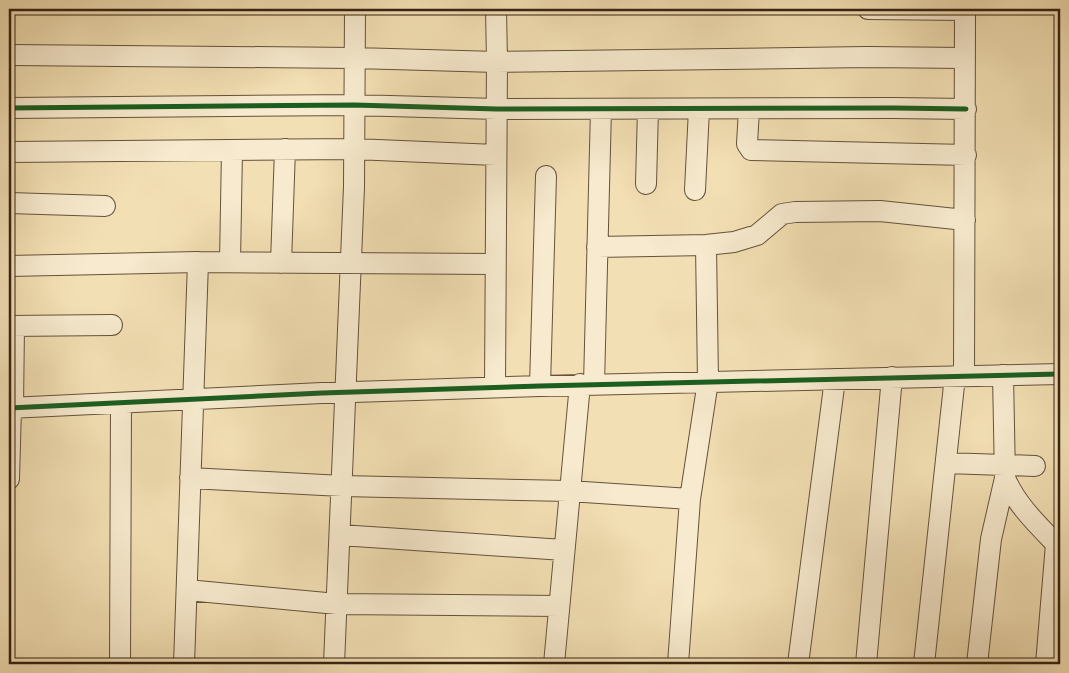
<svg xmlns="http://www.w3.org/2000/svg" width="1069" height="673" viewBox="0 0 1069 673" font-family="'Old Standard TT',serif">
<style>
.lines{fill:none;stroke-linecap:round;stroke-linejoin:round}
.street-casing{stroke:#65523c;stroke-width:22}
.street{stroke:#f7eace;stroke-width:20}
.cycleway-casing{stroke:#f7eace;stroke-width:8}
.cycleway{stroke:#1b5e20;stroke-width:5}
</style>
<rect width="100%" height="100%" fill="#f2dfb3"/>
<filter id="stains"><feTurbulence type="fractalNoise" baseFrequency=".004" numOctaves="4"/><feColorMatrix values="0 0 0 0 .2 0 0 0 0 .09 0 0 0 0 .02 0 0 0 .5 -.17"/></filter>
<radialGradient id="worn" r=".72"><stop offset=".6" stop-color="#630" stop-opacity="0"/><stop offset="1" stop-color="#630" stop-opacity=".3"/></radialGradient>
<g class="lines">
<defs>
<path id="street" d="M868,9L965,10
M9,55L355,58L497,62L867,57L965,58
M9,108L354,105L497,109L894,108L966,109
M749,109L747,144L751,150L966,155
M9,152L354,149L496,155
M646,184L648,109
M695,190L699,109
M9,203L105,206
M597,247L706,245L734,242L757,235L782,214L795,212L880,211L965,220
M230,262L232,150
M281,263L285,149
M9,266L198,262L495,264
M9,326L112,325
M1003,375L1005,478C1017,506 1039,526 1060,548
M964,376L965,9
M594,384L601,109
M540,386L546,176
M495,387L497,62L496,9
M13,407L14,326
M9,408L322,393L540,386L1060,374
M946,463L1035,466
M190,478L342,486L569,491L690,499
M9,479L11,408
M340,535L564,550
M187,590L337,604L559,606
M120,664L121,403
M184,664L198,262
M334,664L354,187L355,9
M554,664L580,384
M678,664L690,499L708,381L706,245
M798,664L835,379
M866,664L892,377
M924,664L955,376
M977,664L991,539L1005,478
M1046,664L1056,544"/>
</defs>
<!-- street casing -->
<use href="#street" class="street-casing"/>
<!-- street -->
<use href="#street" class="street"/>
<defs>
<path id="cycleway" d="M9,108L354,105L497,109L894,108L966,109
M9,408L322,393L540,386L1060,374"/>
</defs>
<!-- cycleway casing -->
<use href="#cycleway" class="cycleway-casing"/>
<!-- cycleway -->
<use href="#cycleway" class="cycleway"/>
</g>
<!-- margin -->
<rect width="1069" height="673" fill="none" stroke="#f2dfb3" stroke-width="30"/>
<rect x="10" y="10" width="1049" height="653" fill="none" stroke="#362314" stroke-width="2.5"/>
<rect x="15" y="15" width="1039" height="643" fill="none" stroke="#362314"/>
<rect width="100%" height="100%" filter="url(#stains)"/>
<rect width="100%" height="100%" fill="url(#worn)"/>
</svg>
